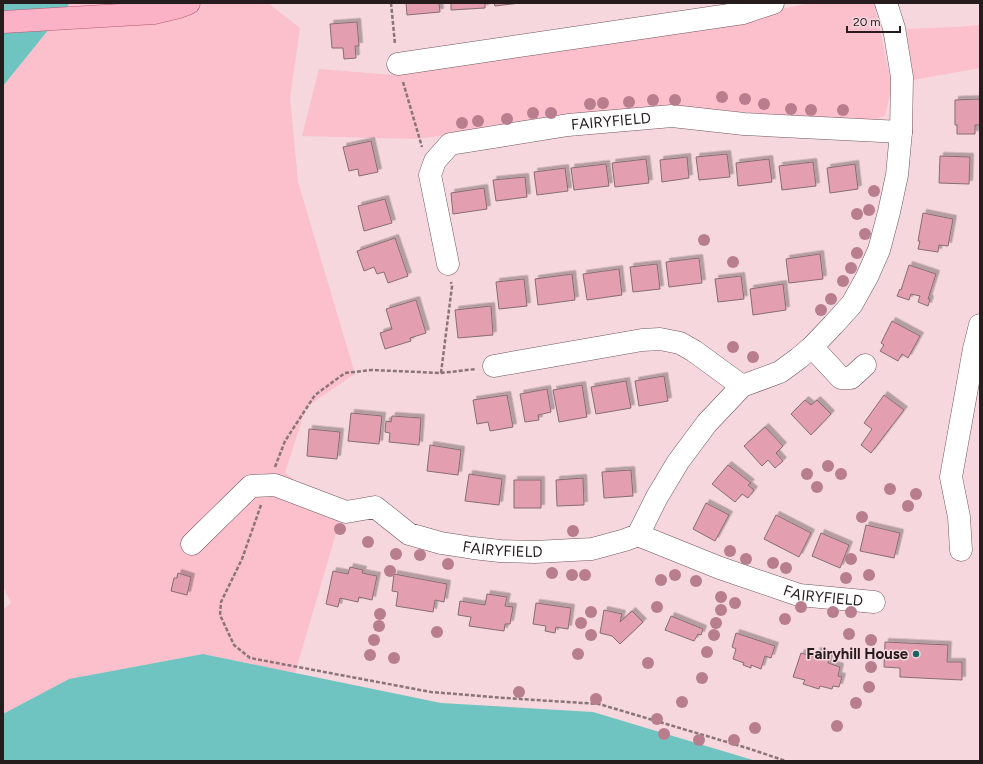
<svg xmlns="http://www.w3.org/2000/svg" width="983" height="764" viewBox="0 0 983 764" font-family="Figtree,sans-serif">
<style>
.green{fill:#fcbfcc}
.water{fill:#6fc3c1}
.building{fill:#e39faf;stroke:#876d73;filter:url(#shadow)}
.lines{fill:none;stroke-linecap:round;stroke-linejoin:round}
.minor-casing{stroke:#70575c;stroke-width:23}
.major-casing{stroke:#b05b72;stroke-width:23}
.path{stroke:#897578;stroke-width:2.5;stroke-dasharray:4 2;stroke-linecap:butt}
.minor{stroke:#fff;stroke-width:22}
.major{stroke:#fcb2c6;stroke-width:22}
.tree{fill:#b87e8e}
.poi-dot{fill:#146463;stroke:#f5d7dd;stroke-width:1.5}
.labels{text-anchor:middle;dominant-baseline:central;stroke-width:3;stroke-linejoin:round;paint-order:stroke}
.street-label{font-size:15px;fill:#261b1d;stroke:#f5d7dd}
.poi-label{font-size:15px;font-weight:bold;fill:#261b1d;stroke:#f5d7dd;text-anchor:end}
</style>
<defs>
<filter id="shadow"><feDropShadow dx="3.5" dy="-3.5" stdDeviation="0" flood-color="#0004"/></filter>
</defs>
<rect width="100%" height="100%" fill="#f5d7dd"/>
<!-- green -->
<path class="green" d="M70,3H268L300,28L290,97L298,182L355,374L306,407L285,473L341,516L295,673L203,654L69,679L3,714V610L11,603L3,586V86Z
M810,3H874L892,86L885,116L863,123L676,106L416,139L302,136L319,69L393,75L666,34Z
M980,25V68L913,80L909,51L904,29L956,27Z"/>
<!-- water -->
<path class="water" d="M3,3H70L3,86Z
M203,654L441,703L593,712L756,761H3V714L69,679Z"/>
<!-- building -->
<path class="building" d="M406,3H439L440,12L407,15Z
M451,3H485V8L451,10Z
M494,3H520L495,6Z
M357,22L359,46H355L356,58L344,59L343,48H332L330,24Z
M980,99V125H975V134H957V125H955V100Z
M371,141L378,172L359,176L358,169L349,171L343,147Z
M727,154L730,177L699,180L696,157Z
M940,156L970,157L969,184L939,183Z
M687,157L689,178L662,182L660,160Z
M646,159L649,183L615,187L612,163Z
M769,159L772,182L738,186L736,163Z
M813,162L816,186L782,190L779,166Z
M606,164L609,186L574,190L571,168Z
M855,164L858,189L830,193L827,168Z
M565,168L568,191L537,195L534,172Z
M525,177L527,197L496,201L493,180Z
M484,188L487,209L453,214L451,193Z
M385,199L392,223L364,231L358,206Z
M923,213L953,219L948,246L939,245L938,252L918,249L920,241H918Z
M395,238L408,276L388,283L384,272L377,274L374,267L364,271L357,251Z
M820,254L823,279L789,283L786,259Z
M699,258L702,283L669,287L666,262Z
M657,264L660,289L633,292L630,267Z
M909,265L936,274L928,299H930L928,306L918,302L920,296L911,294L909,300L897,296L900,289L901,290Z
M619,269L622,295L587,300L583,274Z
M572,274L575,300L538,305L535,279Z
M741,276L744,299L718,302L715,279Z
M524,279L527,306L499,309L496,282Z
M783,284L786,310L753,315L750,289Z
M416,300L426,333L410,338L411,341L385,349L380,333L392,329L386,309Z
M491,306L493,335L458,338L455,310Z
M892,321L920,336L908,358L902,354L898,361L880,351L884,345L881,343Z
M664,376L668,401L639,406L635,381Z
M626,381L631,408L596,414L591,387Z
M582,385L587,417L559,422L553,390Z
M547,389L551,412L538,415L539,420L525,422L520,394Z
M507,395L513,427L490,431L488,422L477,424L473,400Z
M884,395L904,410L871,453L861,445L872,429L864,423Z
M805,400L811,405L817,400L831,414L811,435L791,414Z
M351,413L382,416L379,444L348,441Z
M392,416L421,418L419,445L389,442L390,433L385,432L386,421L391,422Z
M765,427L783,446L776,453L783,461L775,468L768,460L762,466L744,446Z
M309,429L340,432L337,459L307,456Z
M430,445L461,450L458,475L427,471Z
M728,465L751,483L748,485L754,490L748,498L742,494L735,502L712,484Z
M631,470L633,496L604,498L602,472Z
M469,474L502,479L499,505L465,501Z
M583,478L584,505L557,506L556,480Z
M514,480H541V508H514Z
M706,503L729,515L715,541L693,529Z
M776,515L811,533L799,557L764,539Z
M866,525L900,533L894,558L860,551Z
M821,533L849,545L840,568L812,556Z
M350,567L363,570L362,573L377,576L372,600L359,597L358,602L340,598L338,607L326,604L333,571L348,574Z
M178,573L191,577L187,595L171,591L174,578H177Z
M394,574L447,584L444,602L435,600L433,612L396,606L398,592L392,591Z
M487,594L507,597L505,606L513,607L510,624H505L504,631L469,626L471,617L458,615L460,601L485,605Z
M536,603L571,608L568,629L556,627L555,633L545,631L546,626L533,624Z
M604,610L622,614L620,622L632,611L643,622L620,644L612,636L600,633Z
M671,616L703,629L701,635L698,634L694,641L665,630Z
M736,633L775,646L771,658L765,656L761,669L751,665V668L743,665L744,663L733,659L736,649L732,647Z
M885,642L948,645L947,662H962V680L900,677V668L884,667Z
M817,651L830,656L828,663L840,667L838,676L842,677L839,687L833,686L832,689L820,686L819,689L803,684L805,680L793,677L801,653L815,657Z"/>
<g class="lines">
<defs>
<g id="minor">
<path d="M398,64L743,13L773,3"/>
<path id="s1" d="M448,264L430,175L435,161L450,144L568,125L672,116L744,124L901,132"/>
<path d="M812,347L841,378H851L865,365"/>
<path d="M494,366L642,340L660,339L680,343L694,351L742,386"/>
<path id="s2" d="M638,535L720,568L799,595L874,602"/>
<path id="s3" d="M192,544L251,486L275,485L346,512L375,507L409,534L441,543L473,548L500,551L535,552L592,549L625,540L638,535L657,497L678,462L707,423L742,386L780,372L799,358L812,347L833,325L852,304L867,277L879,250L889,212L897,175L901,132L902,77L894,28L886,3"/>
<path d="M961,550L959,517L951,477L974,349L980,325"/>
</g>
<path id="major" d="M3,22L154,13L179,7L189,3"/>
</defs>
<!-- minor casing -->
<use href="#minor" class="minor-casing"/>
<!-- major casing -->
<use href="#major" class="major-casing"/>
<!-- path -->
<path class="path" d="M391,3L395,44
M403,82L422,147
M441,373L452,286L451,282
M275,467L285,441L315,395L345,373L372,370L441,373L476,369
M261,505L242,559L221,602L220,615L234,645L250,658L431,692L505,698L599,704L747,748L786,761"/>
<!-- minor -->
<use href="#minor" class="minor"/>
<!-- major -->
<use href="#major" class="major"/>
</g>
<!-- trees -->
<g class="tree">
<circle cx="722" cy="97" r="6"/>
<circle cx="745" cy="99" r="6"/>
<circle cx="653" cy="100" r="6"/>
<circle cx="675" cy="100" r="6"/>
<circle cx="629" cy="102" r="6"/>
<circle cx="603" cy="103" r="6"/>
<circle cx="590" cy="104" r="6"/>
<circle cx="764" cy="104" r="6"/>
<circle cx="791" cy="109" r="6"/>
<circle cx="811" cy="110" r="6"/>
<circle cx="843" cy="110" r="6"/>
<circle cx="533" cy="113" r="6"/>
<circle cx="551" cy="113" r="6"/>
<circle cx="507" cy="119" r="6"/>
<circle cx="478" cy="121" r="6"/>
<circle cx="462" cy="123" r="6"/>
<circle cx="874" cy="191" r="6"/>
<circle cx="869" cy="210" r="6"/>
<circle cx="857" cy="214" r="6"/>
<circle cx="865" cy="234" r="6"/>
<circle cx="704" cy="240" r="6"/>
<circle cx="857" cy="253" r="6"/>
<circle cx="733" cy="262" r="6"/>
<circle cx="851" cy="268" r="6"/>
<circle cx="843" cy="281" r="6"/>
<circle cx="831" cy="299" r="6"/>
<circle cx="821" cy="310" r="6"/>
<circle cx="733" cy="347" r="6"/>
<circle cx="753" cy="357" r="6"/>
<circle cx="828" cy="466" r="6"/>
<circle cx="807" cy="474" r="6"/>
<circle cx="841" cy="474" r="6"/>
<circle cx="817" cy="487" r="6"/>
<circle cx="890" cy="489" r="6"/>
<circle cx="916" cy="494" r="6"/>
<circle cx="908" cy="506" r="6"/>
<circle cx="862" cy="517" r="6"/>
<circle cx="340" cy="529" r="6"/>
<circle cx="573" cy="531" r="6"/>
<circle cx="368" cy="542" r="6"/>
<circle cx="730" cy="551" r="6"/>
<circle cx="396" cy="554" r="6"/>
<circle cx="420" cy="555" r="6"/>
<circle cx="746" cy="559" r="6"/>
<circle cx="851" cy="559" r="6"/>
<circle cx="773" cy="563" r="6"/>
<circle cx="448" cy="564" r="6"/>
<circle cx="786" cy="568" r="6"/>
<circle cx="390" cy="571" r="6"/>
<circle cx="552" cy="573" r="6"/>
<circle cx="572" cy="575" r="6"/>
<circle cx="585" cy="575" r="6"/>
<circle cx="675" cy="575" r="6"/>
<circle cx="869" cy="575" r="6"/>
<circle cx="846" cy="578" r="6"/>
<circle cx="661" cy="580" r="6"/>
<circle cx="696" cy="581" r="6"/>
<circle cx="721" cy="597" r="6"/>
<circle cx="735" cy="603" r="6"/>
<circle cx="657" cy="607" r="6"/>
<circle cx="801" cy="607" r="6"/>
<circle cx="721" cy="610" r="6"/>
<circle cx="591" cy="612" r="6"/>
<circle cx="833" cy="612" r="6"/>
<circle cx="851" cy="612" r="6"/>
<circle cx="380" cy="614" r="6"/>
<circle cx="785" cy="619" r="6"/>
<circle cx="581" cy="623" r="6"/>
<circle cx="716" cy="623" r="6"/>
<circle cx="379" cy="626" r="6"/>
<circle cx="437" cy="632" r="6"/>
<circle cx="849" cy="634" r="6"/>
<circle cx="591" cy="635" r="6"/>
<circle cx="714" cy="635" r="6"/>
<circle cx="374" cy="640" r="6"/>
<circle cx="871" cy="640" r="6"/>
<circle cx="707" cy="652" r="6"/>
<circle cx="578" cy="654" r="6"/>
<circle cx="370" cy="655" r="6"/>
<circle cx="394" cy="658" r="6"/>
<circle cx="648" cy="663" r="6"/>
<circle cx="871" cy="667" r="6"/>
<circle cx="702" cy="678" r="6"/>
<circle cx="869" cy="687" r="6"/>
<circle cx="519" cy="692" r="6"/>
<circle cx="596" cy="699" r="6"/>
<circle cx="682" cy="702" r="6"/>
<circle cx="856" cy="703" r="6"/>
<circle cx="657" cy="719" r="6"/>
<circle cx="837" cy="726" r="6"/>
<circle cx="755" cy="728" r="6"/>
<circle cx="664" cy="734" r="6"/>
<circle cx="699" cy="740" r="6"/>
<circle cx="734" cy="740" r="6"/>
</g>
<!-- markers -->
<circle class="poi-dot" cx="916" cy="654" r="4"/>
<g class="labels">
<!-- street labels -->
<g class="street-label">
<text stroke="none"><textPath href="#s1" startOffset="291">FAIRYFIELD</textPath></text>
<text stroke="none"><textPath href="#s3" startOffset="351">FAIRYFIELD</textPath></text>
<text stroke="none"><textPath href="#s2" startOffset="196">FAIRYFIELD</textPath></text>
</g>
<!-- poi labels -->
<g class="poi-label">
<text x="908" y="654">Fairyhill House</text>
</g>
</g>
<!-- border -->
<rect width="983" height="764" fill="none" stroke="#261b1d" stroke-width="8"/>
<!-- scale -->
<path d="M847 26v6h53v-6" fill="none" stroke="#261b1d" stroke-width="2"/>
<text x="853" y="26" font-size="12" fill="#261b1d" stroke="#f5d7dd" stroke-width="3" paint-order="stroke">20 m</text>
</svg>
